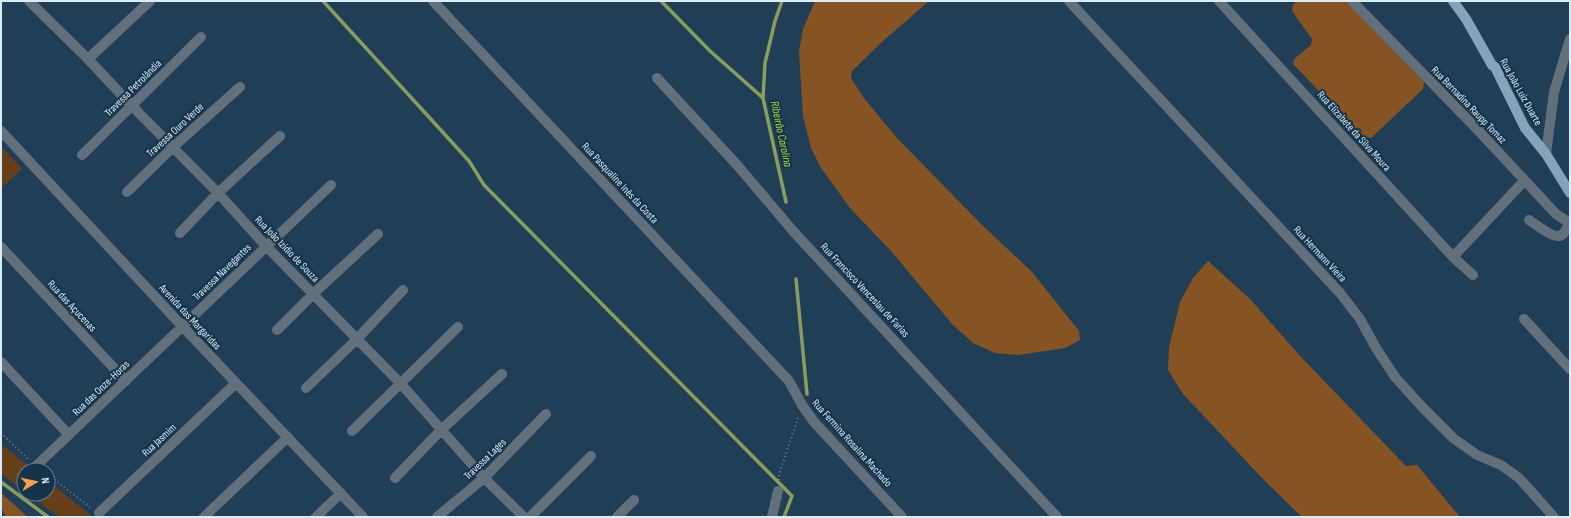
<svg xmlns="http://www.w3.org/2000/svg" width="1571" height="518" viewBox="0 0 1571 518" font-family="'Sofia Sans Condensed',sans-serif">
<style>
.green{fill:#663f18}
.forest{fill:#865423}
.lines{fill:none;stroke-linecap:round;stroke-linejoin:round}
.stream{stroke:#889d5e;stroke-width:3.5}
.path{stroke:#6a8396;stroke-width:2;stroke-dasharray:1 3;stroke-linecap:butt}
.minor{stroke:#62707b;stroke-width:10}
.major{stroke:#87a3ba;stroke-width:10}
.labels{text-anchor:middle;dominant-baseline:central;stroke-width:4;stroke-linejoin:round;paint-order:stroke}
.street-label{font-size:11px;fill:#daebf9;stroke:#15344a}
.water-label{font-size:12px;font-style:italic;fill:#b0d736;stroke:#15344a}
</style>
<rect width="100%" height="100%" fill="#203e55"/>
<!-- green -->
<path class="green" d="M1,146L22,169L1,188Z
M1,444L33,470H24V491L1,474Z
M48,481L93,517H59L28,494H48Z"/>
<!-- forest -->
<path class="forest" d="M815,1H929L883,41L852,71L851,78L863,97L897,138L982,225L1032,272L1079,331L1080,340L1065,348L1019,355L995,353L973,343L952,324L891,251L850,208L821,168L811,148L803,116L799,52L803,29Z
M1297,1H1346L1424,82L1423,89L1371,138L1363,137L1293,64L1294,59L1311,45L1312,39L1292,11L1293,5Z
M1208,261L1250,299L1301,357L1406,466L1417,465L1460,517H1302L1264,480L1183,394L1168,370L1169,347L1180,302L1193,278Z
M1,493L28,517H6L1,507Z"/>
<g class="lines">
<!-- stream -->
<path class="stream" d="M323,1L469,161L484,185L792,496L784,517
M661,1L710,51L763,98
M782,1L775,21L765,63L763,98L786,202
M796,279L807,394
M1,482L48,517"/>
<!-- path -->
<path class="path" d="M1,433L28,459
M48,475L90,507
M779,480V474L798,418"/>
<!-- minor -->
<path class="minor" d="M29,1L88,59L132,106L218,193L266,246L401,384L484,478L524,517
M433,1L789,381L802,405L814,422L902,517
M1069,1L1340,293L1360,319L1376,348L1395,377L1424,409L1453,438L1477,455L1501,465L1519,478L1554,517
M1219,1L1453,257L1473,275
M1352,1L1477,129L1556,214L1570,223
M88,59L150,1
M657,78L738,166L793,231L1057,517
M1,131L183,327L363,517
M1546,154L1554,92L1570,39
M82,155L201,37
M127,192L172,148L240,87
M1529,220C1535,224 1553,238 1560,236C1565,234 1567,228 1569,223
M180,233L218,193L280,136
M1,247L126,381
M1453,257L1524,181
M1524,319L1570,369
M277,330L313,294L378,234
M1,362L69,435
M306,388L356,340L403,290
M352,431L458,327
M36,466L331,185
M395,478L441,430L502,374
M99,513L236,383
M204,517L288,437
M316,517L341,493
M437,517L484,478L546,414
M530,517L591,456
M617,517L634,500
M772,517L778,491"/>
<!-- major -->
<path class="major" d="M1453,1L1466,19L1492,65L1495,67L1525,128L1546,154L1570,193"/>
</g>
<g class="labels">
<!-- street labels -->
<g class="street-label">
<text transform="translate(133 88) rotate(-45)">Travessa Petrolândia</text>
<text transform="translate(1521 92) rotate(61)">Rua João Luiz Duarte</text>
<text transform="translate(1469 105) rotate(46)">Rua Bernadina Raupp Tomaz</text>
<text transform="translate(175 130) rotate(-43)">Travessa Ouro Verde</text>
<text transform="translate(1354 131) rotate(48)">Rua Elizabete da Silva Moura</text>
<text transform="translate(620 183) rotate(47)">Rua Pasqualine Inês da Costa</text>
<text transform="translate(287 249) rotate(46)">Rua João Izídio de Souza</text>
<text transform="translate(1320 254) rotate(47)">Rua Hermann Vieira</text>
<text transform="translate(222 272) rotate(-44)">Travessa Navegantes</text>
<text transform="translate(865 290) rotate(47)">Rua Francisco Venceslau de Farias</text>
<text transform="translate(72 306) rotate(47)">Rua das Açucenas</text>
<text transform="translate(190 317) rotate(47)">Avenida das Margaridas</text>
<text transform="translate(101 388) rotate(-44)">Rua das Onze-Horas</text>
<text transform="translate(159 440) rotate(-43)">Rua Jasmim</text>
<text transform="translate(852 443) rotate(48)">Rua Fermina Rosalina Machado</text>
<text transform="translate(485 459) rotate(-44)">Travessa Lages</text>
</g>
<!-- water labels -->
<g class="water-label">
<text transform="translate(781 134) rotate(78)">Ribeirão Carolina</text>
</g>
</g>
<!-- border -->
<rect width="1571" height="518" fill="none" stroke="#daebf9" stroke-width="4"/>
<!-- north arrow -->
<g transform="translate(36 482) rotate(81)"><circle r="19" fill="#15344a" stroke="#647d90"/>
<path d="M0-3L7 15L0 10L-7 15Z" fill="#f8a14a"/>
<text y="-6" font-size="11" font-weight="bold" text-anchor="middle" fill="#daebf9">N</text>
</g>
</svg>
